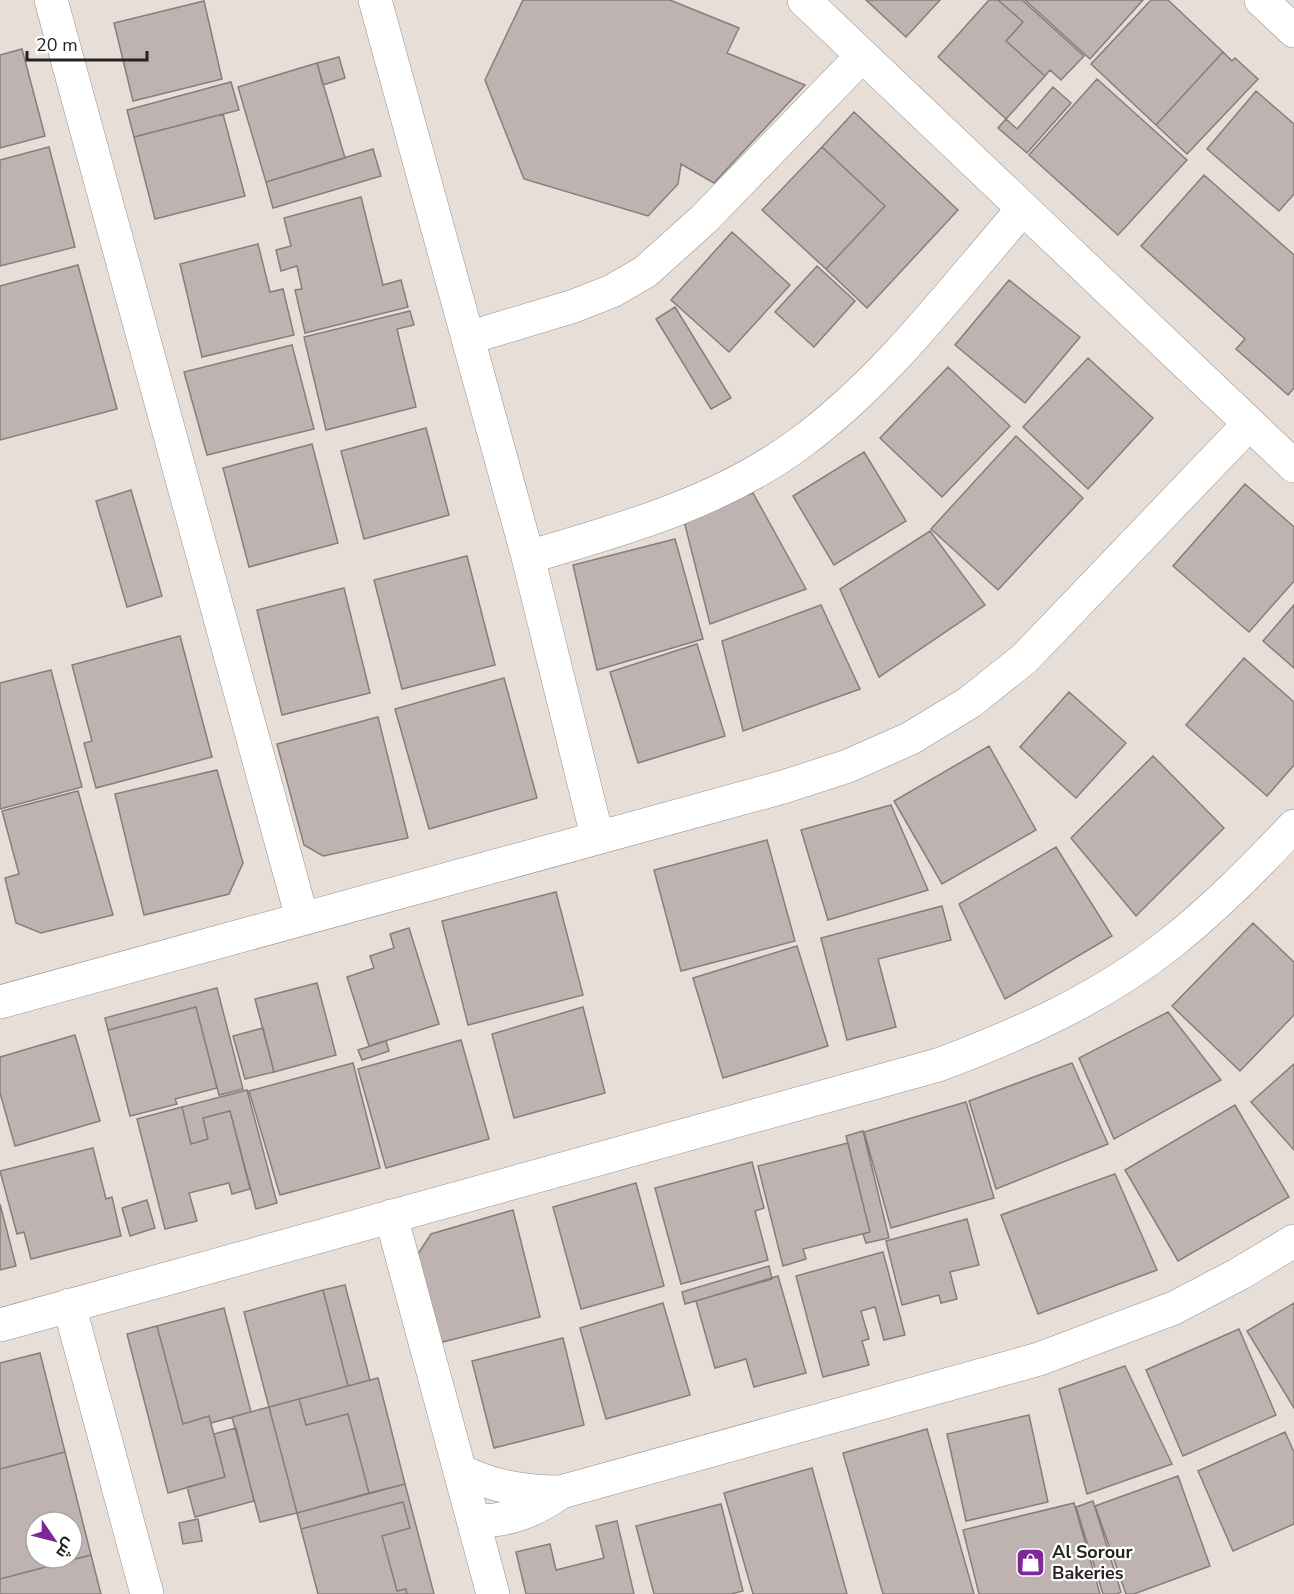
<svg xmlns="http://www.w3.org/2000/svg" width="1294" height="1594" viewBox="0 0 1294 1594" font-family="'Nunito Sans',Cairo,sans-serif">
<style>
.building{fill:#beb3b1;stroke:#877e7b;stroke-width:1.5;fill-rule:evenodd}
.lines{fill:none;stroke-linecap:round;stroke-linejoin:round}
.street-casing{stroke:#99908c;stroke-width:34}
.street{stroke:#fff;stroke-width:33}
.labels{text-anchor:middle;dominant-baseline:central;stroke-width:4.5;stroke-linejoin:round;paint-order:stroke}
.poi-label{font-size:18px;font-weight:bold;fill:#252220;stroke:#fff;text-anchor:start}
</style>
<rect width="100%" height="100%" fill="#e7ded8"/>
<!-- building -->
<path class="building" d="M523,0H670L739,28L727,53L805,85L714,183L681,164L678,184L648,216L524,179L485,80Z
M866,0H940L906,37Z
M989,0H998L1023,22L1006,41L1045,76L1006,119L938,57Z
M998,0H1022L1084,56L1061,80L1050,70L1045,76L1006,41L1023,22Z
M1025,0H1143L1090,59Z
M1151,0H1168L1223,52L1156,125L1091,64Z
M204,1L222,79L133,101L114,23Z
M22,49L45,136L0,148V55Z
M1223,52L1232,61L1235,58L1258,79L1187,154L1156,125Z
M339,57L345,78L323,85L317,63Z
M317,63L345,158L266,182L238,87Z
M1097,79L1187,160L1118,235L1029,155Z
M231,82L239,110L134,137L127,110Z
M1053,87L1071,103L1027,153L998,128L1006,119L1017,129Z
M1256,91L1294,124V194L1279,211L1207,149Z
M854,112L958,210L867,308L826,269L885,206L822,147Z
M223,114L245,196L155,219L134,137Z
M49,147L75,247L0,266V160Z
M822,147L885,206L826,269L762,210Z
M373,149L381,176L273,208L266,182Z
M1204,175L1294,255V388L1288,395L1236,349L1245,339L1141,246Z
M361,197L383,285L401,280L408,307L305,333L295,290L302,289L297,266L281,271L276,250L291,246L284,218Z
M732,232L790,285L729,352L671,300Z
M258,244L270,292L283,289L294,335L202,357L180,264Z
M78,265L117,409L0,440V286Z
M817,266L855,301L814,347L775,312Z
M1009,280L1080,337L1025,403L955,345Z
M675,307L731,398L711,409L656,319Z
M410,311L414,325L397,329L416,407L326,430L304,337Z
M292,345L314,429L207,455L184,372Z
M1088,358L1153,418L1088,489L1023,427Z
M948,367L1010,426L942,497L880,438Z
M426,428L449,515L364,539L341,451Z
M1016,436L1083,498L998,590L931,529Z
M312,444L338,543L249,567L223,468Z
M864,452L906,521L834,565L793,496Z
M1245,484L1294,527V581L1249,632L1173,566Z
M131,490L162,596L127,607L96,501Z
M753,493L806,589L710,624L683,517Z
M930,531L985,605L879,677L840,589Z
M675,539L703,639L597,670L573,565Z
M467,556L495,665L402,689L374,580Z
M344,588L370,693L282,715L257,610Z
M821,605L860,689L743,731L722,641Z
M1294,605V668L1263,641Z
M180,636L212,757L96,788L84,743L92,741L72,665Z
M697,644L725,736L638,763L610,672Z
M1244,658L1294,702V765L1267,796L1186,725Z
M51,670L82,787L0,809V683Z
M504,678L537,798L429,829L395,709Z
M1069,692L1126,743L1076,798L1020,747Z
M378,717L408,838L323,856L304,845L277,744Z
M989,746L1036,830L942,884L894,801Z
M1153,756L1224,828L1136,916L1071,838Z
M217,770L243,863L229,894L144,915L115,794Z
M78,791L113,915L41,933L16,923L5,878L19,874L2,811Z
M891,805L928,890L828,920L801,830Z
M767,840L795,941L681,971L654,870Z
M1056,847L1112,936L1005,999L959,904Z
M556,892L583,995L468,1025L442,921Z
M942,906L951,940L878,959L896,1027L847,1040L821,938Z
M1253,923L1294,962V1015L1240,1071L1172,1006Z
M409,928L439,1024L369,1046L347,977L374,968L370,956L394,948L390,934Z
M797,946L828,1046L723,1078L693,978Z
M317,983L336,1055L274,1072L255,999Z
M217,988L243,1089L219,1095L196,1007L108,1030L105,1018Z
M196,1007L217,1088L175,1099L177,1104L130,1116L108,1030Z
M583,1007L605,1093L514,1118L492,1034Z
M1168,1012L1221,1080L1114,1139L1079,1058Z
M263,1028L274,1072L245,1079L233,1036Z
M75,1035L100,1121L15,1146L0,1093V1057Z
M461,1040L489,1139L386,1168L358,1069Z
M386,1041L389,1051L362,1060L358,1050Z
M353,1063L380,1168L280,1195L249,1091Z
M1072,1063L1108,1144L996,1189L969,1101Z
M1294,1064V1150L1251,1102Z
M247,1090L277,1203L256,1209L230,1111L203,1118L208,1139L191,1144L182,1107Z
M966,1102L994,1198L891,1228L864,1132Z
M1235,1105L1289,1197L1178,1261L1125,1170Z
M182,1107L191,1144L208,1139L203,1118L230,1111L250,1189L232,1194L229,1183L189,1193L197,1221L165,1229L137,1119Z
M863,1131L889,1238L866,1243L863,1234L870,1232L846,1136Z
M848,1143L870,1232L803,1249L806,1259L783,1266L758,1166Z
M93,1148L106,1199L112,1197L121,1236L31,1259L24,1232L17,1234L0,1171Z
M752,1162L764,1208L755,1211L768,1260L681,1284L655,1188Z
M1115,1174L1157,1270L1038,1314L1001,1215Z
M636,1183L664,1286L581,1309L553,1207Z
M147,1200L155,1228L130,1236L122,1208Z
M0,1204L16,1266L0,1270Z
M513,1210L540,1317L435,1344L414,1260L431,1234Z
M967,1219L979,1265L950,1272L957,1299L941,1303L939,1295L902,1305L886,1241Z
M883,1252L905,1335L884,1340L875,1307L861,1311L869,1339L862,1341L869,1365L823,1377L796,1276Z
M769,1266L772,1279L685,1304L682,1292Z
M778,1276L806,1373L754,1387L746,1359L715,1368L696,1301Z
M345,1285L370,1380L348,1386L323,1290Z
M323,1290L348,1386L269,1407L244,1312Z
M663,1303L690,1395L606,1419L580,1328Z
M1294,1303V1408L1247,1331Z
M224,1308L251,1412L211,1423L209,1416L183,1424L157,1326Z
M157,1326L183,1424L209,1416L225,1477L168,1493L127,1334Z
M1239,1329L1276,1415L1183,1456L1146,1370Z
M563,1338L584,1425L494,1448L472,1361Z
M40,1353L65,1452L0,1469V1363Z
M1125,1366L1172,1464L1087,1494L1059,1389Z
M378,1378L405,1484L369,1493L348,1414L306,1425L299,1399Z
M299,1399L306,1425L348,1414L369,1493L297,1513L269,1407Z
M269,1407L297,1513L260,1522L232,1417Z
M1029,1415L1048,1502L966,1521L947,1434Z
M236,1428L254,1501L195,1517L187,1487L225,1477L214,1434Z
M927,1429L974,1594H883L843,1453Z
M1285,1432L1294,1452V1524L1233,1551L1198,1471Z
M65,1452L91,1555L0,1579V1469ZM36,1522H72V1558H36Z
M812,1468L847,1594H753L724,1493Z
M1178,1476L1210,1566L1134,1594H1126L1095,1506Z
M405,1484L434,1594H407L406,1589L397,1591L382,1536L410,1528L403,1502L301,1529L297,1513Z
M1093,1501L1121,1592L1116,1594H1103L1076,1507Z
M403,1502L410,1528L382,1536L397,1591L406,1589L407,1594H318L301,1529Z
M1074,1503L1100,1594H979L963,1530Z
M721,1504L743,1591L731,1594H654L636,1526Z
M198,1519L202,1541L183,1544L179,1523Z
M617,1521L634,1594H526L516,1552L550,1544L556,1570L604,1558L596,1526Z
M91,1555L101,1594H0V1579Z"/>
<g class="lines">
<defs>
<path id="street" d="M51,0L302,918
M375,0L528,557L597,836
M804,0L1294,466
M1261,0L1294,31
M468,338L574,306L612,291L645,272L704,219L862,56
M528,557C621,530 721,502 800,443C886,380 952,290 1022,210
M0,1002L783,787L848,766L911,738L970,702L1024,659L1249,424
M391,1216L493,1594
M69,1305L147,1594
M0,1325L938,1065C1021,1034 1102,998 1172,942C1216,907 1255,867 1294,826
M461,1471C494,1487 524,1492 561,1492L1039,1359L1174,1308L1239,1274L1294,1241
M475,1521C509,1521 533,1512 561,1492"/>
</defs>
<!-- street casing -->
<use href="#street" class="street-casing"/>
<!-- street -->
<use href="#street" class="street"/>
</g>
<!-- icons -->
<defs>
<symbol id="shop-square" viewBox="-11 -11 22 22"><rect x="-9" y="-9" width="18" height="18" rx="4" fill="#7e2796" stroke="#fff"/><path d="M-5-2.5h2.3a2.7 3.5 0 0 1 5.4 0H5L5.5 6h-11ZM-1.5-2.5h3a1.5 2.3 0 0 0-3 0Z" fill="#fff"/></symbol>
</defs>
<g fill-rule="evenodd">
<use href="#shop-square" x="1014" y="1546" width="33" height="33"/>
</g>
<g class="labels">
<!-- poi labels -->
<g class="poi-label">
<text x="1052" y="1552">Al Sorour<tspan x="1052" dy="21">Bakeries</tspan></text>
</g>
</g>
<!-- north arrow -->
<g transform="translate(54 1540) rotate(125)"><circle r="28" fill="#ffffff" stroke="#a8a7a6" stroke-width="1.5"/>
<path d="M0-4.5L10 22L0 15L-10 22Z" fill="#7e2796"/>
<text y="-9" font-size="16" font-weight="bold" text-anchor="middle" fill="#252220">ش</text>
</g>
<!-- scale -->
<path d="M27 51v9h120v-9" fill="none" stroke="#252220" stroke-width="3"/>
<text x="36" y="51" font-size="18" fill="#252220" stroke="#ffffff" stroke-width="4.5" paint-order="stroke">20 m</text>
</svg>
